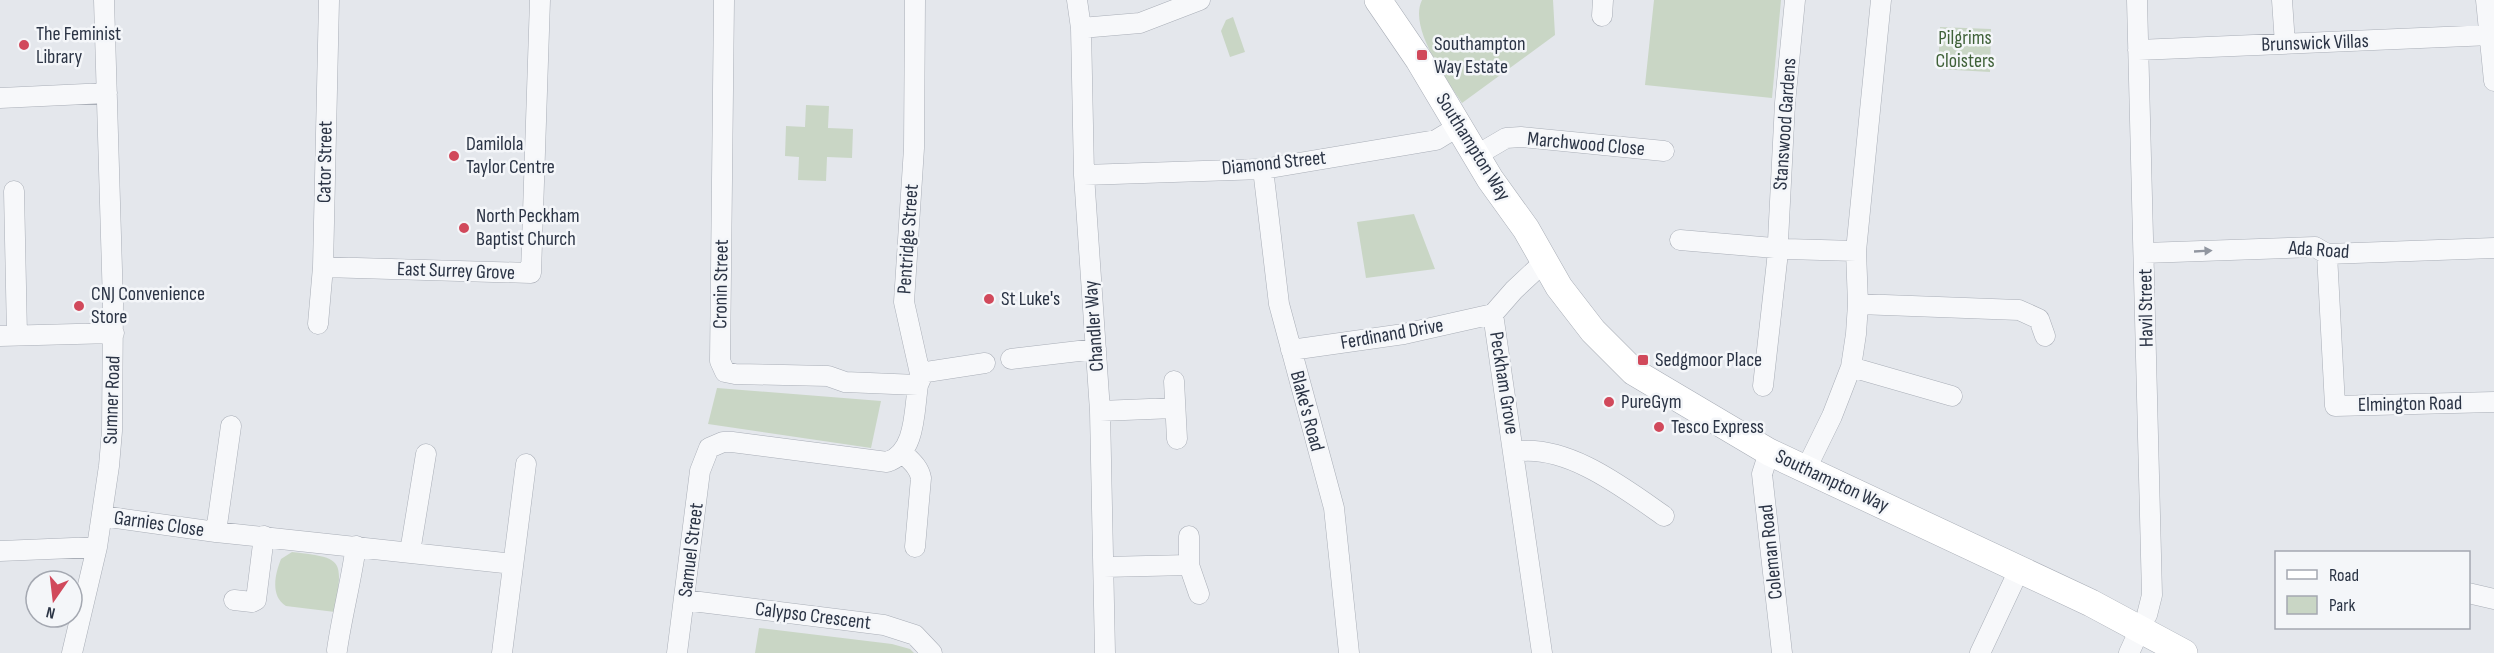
<svg xmlns="http://www.w3.org/2000/svg" width="2494" height="653" viewBox="0 0 2494 653" font-family="'Sofia Sans Condensed',sans-serif">
<style>
.green{fill:#c9d6c5}
.lines{fill:none;stroke-linecap:round;stroke-linejoin:round}
.street-casing{stroke:#a9aeb7;stroke-width:21}
.secondary-casing{stroke:#a9aeb7;stroke-width:28}
.street{stroke:#f7f8fa;stroke-width:20}
.secondary{stroke:#fff;stroke-width:27}
.oneway{fill:#9196a0}
.poi-dot{fill:#d1495b;stroke:#f4f6f9;stroke-width:2}
.labels{text-anchor:middle;dominant-baseline:central;stroke-width:5;stroke-linejoin:round;paint-order:stroke}
.poi-label{font-size:20px;fill:#2b3445;stroke:#f4f6f9;text-anchor:start}
.park-label{font-size:20px;fill:#3f6138;stroke:#f4f6f9}
.street-label{font-size:20px;fill:#2b3445;stroke:#f4f6f9}
</style>
<rect width="100%" height="100%" fill="#e4e7ec"/>
<!-- green -->
<path class="green" d="M1422,0H1553L1555,35L1462,103C1447,80 1408,28 1422,0Z
M1654,0H1781L1772,98L1645,85Z
M1233,17L1245,52L1230,57L1221,31L1226,20Z
M1940,27L1991,29L1990,72L1938,69Z
M806,105L829,106L828,128L853,129L852,158L827,157L826,181L798,180L799,157L785,156L786,126L805,127Z
M1414,214L1435,269L1366,278L1357,222Z
M717,388L881,401L871,448L708,424Z
M292,552C346,558 342,560 335,612L286,606C270,596 275,574 281,559Z
M759,628L892,644L910,649L914,653H755Z"/>
<g class="lines">
<defs>
<path id="street" d="M724,0L720,361L725,372L735,374L828,376L845,382L918,385
M1077,0L1081,28L1084,175L1100,411L1105,653
M2137,0L2152,595L2147,615
M2282,0L2285,44
M2486,0L2494,81
M1602,16L1603,0
M1081,28L1140,23L1200,0
M2138,50L2491,35
M0,98L107,93
M1477,155L1506,138L1521,137L1664,151
M1263,169L1279,304L1334,508L1349,653
M1084,175L1263,169L1436,140L1459,126
M14,191L17,335
M1680,240L1786,249L1856,251
M2144,253L2315,247L2327,254L2494,248
M2327,254L2335,406L2494,402
M323,267L531,273L540,0
M1858,304L2019,310L2039,319L2045,336
M318,324L323,267L329,0
M0,336L114,333
M1291,350L1404,334L1493,314
M1011,359L1096,349
M1851,367L1952,396
M920,373L985,363
M1174,381L1177,439
M1763,386L1777,261L1785,103L1795,0
M1100,411L1174,408
M1514,452C1566,443 1624,488 1664,516
M1769,452L1762,474L1782,653
M903,453C911,461 919,467 921,478L915,547
M1806,469L1832,416L1851,367L1856,334L1858,304L1856,251L1881,0
M102,516L216,532L513,564
M216,532L231,426
M1189,536V565L1199,594
M0,551L97,547
M410,552L426,454
M1104,567L1189,565
M2468,593L2494,599
M234,600L252,602L256,600L264,536
M684,600L884,625L915,635L932,653
M337,650C342,615 351,582 356,546
M72,653L97,547L109,466L112,431L113,304L104,0
M502,653L526,464
M677,653L700,471L709,448L723,442H732L887,462C916,453 914,411 918,385L921,378L904,302L914,148L915,0
M1542,653L1493,314L1514,290L1544,262
M1980,653L2019,570
M2129,653L2140,629"/>
<path id="secondary" d="M1378,0L1419,60L1490,179L1526,229L1559,287L1593,331L1634,372L1769,452L2091,603L2184,653"/>
</defs>
<!-- street casing -->
<use href="#street" class="street-casing"/>
<!-- secondary casing -->
<use href="#secondary" class="secondary-casing"/>
<!-- street -->
<use href="#street" class="street"/>
<!-- secondary -->
<use href="#secondary" class="secondary"/>
</g>
<!-- one-way arrows -->
<defs><path id="oneway-solid" d="M-6-.8H1V-3.2L6.5 0L1 3.2V.8H-6Z" transform="scale(1.5)"/></defs>
<use class="oneway" href="#oneway-solid" transform="translate(2203 251) rotate(-3)"/>
<!-- markers -->
<g class="poi-dot">
<circle cx="24" cy="45" r="6"/>
<rect x="1416" y="49" width="12" height="12" rx="3"/>
<circle cx="454" cy="156" r="6"/>
<circle cx="464" cy="228" r="6"/>
<circle cx="989" cy="299" r="6"/>
<circle cx="79" cy="306" r="6"/>
<rect x="1637" y="354" width="12" height="12" rx="3"/>
<circle cx="1609" cy="402" r="6"/>
<circle cx="1659" cy="427" r="6"/>
</g>
<g class="labels">
<!-- poi labels -->
<g class="poi-label">
<text x="36" y="34">The Feminist<tspan x="36" dy="23">Library</tspan></text>
<text x="1434" y="44">Southampton<tspan x="1434" dy="23">Way Estate</tspan></text>
<text x="466" y="144">Damilola<tspan x="466" dy="23">Taylor Centre</tspan></text>
<text x="476" y="216">North Peckham<tspan x="476" dy="23">Baptist Church</tspan></text>
<text x="91" y="294">CNJ Convenience<tspan x="91" dy="23">Store</tspan></text>
<text x="1001" y="299">St Luke's</text>
<text x="1655" y="360">Sedgmoor Place</text>
<text x="1621" y="402">PureGym</text>
<text x="1671" y="427">Tesco Express</text>
</g>
<!-- park labels -->
<g class="park-label">
<text x="1965" y="38">Pilgrims<tspan x="1965" dy="23">Cloisters</tspan></text>
</g>
<!-- street labels -->
<g class="street-label">
<text transform="translate(2315 43) rotate(-2)">Brunswick Villas</text>
<text transform="translate(1785 124) rotate(-86)">Stanswood Gardens</text>
<text transform="translate(1586 144) rotate(5)">Marchwood Close</text>
<text transform="translate(1473 147) rotate(58)">Southampton Way</text>
<text transform="translate(325 162) rotate(-89)">Cator Street</text>
<text transform="translate(1274 163) rotate(-6)">Diamond Street</text>
<text transform="translate(908 239) rotate(-86)">Pentridge Street</text>
<text transform="translate(2319 250) rotate(4)">Ada Road</text>
<text transform="translate(456 271) rotate(2)">East Surrey Grove</text>
<text transform="translate(721 284) rotate(-89)">Cronin Street</text>
<text transform="translate(2146 308) rotate(-91)">Havil Street</text>
<text transform="translate(1094 326) rotate(-94)">Chandler Way</text>
<text transform="translate(1392 334) rotate(-10)">Ferdinand Drive</text>
<text transform="translate(1504 383) rotate(81)">Peckham Grove</text>
<text transform="translate(112 400) rotate(-88)">Sumner Road</text>
<text transform="translate(2410 404) rotate(-1)">Elmington Road</text>
<text transform="translate(1307 411) rotate(75)">Blake's Road</text>
<text transform="translate(1832 481) rotate(25)">Southampton Way</text>
<text transform="translate(159 524) rotate(8)">Garnies Close</text>
<text transform="translate(691 550) rotate(-83)">Samuel Street</text>
<text transform="translate(1771 552) rotate(-96)">Coleman Road</text>
<text transform="translate(813 616) rotate(7)">Calypso Crescent</text>
</g>
</g>
<!-- legend -->
<rect x="2275" y="551" width="195" height="78" fill="#f4f6f9" stroke="#a4a8b1" stroke-width="1.5"/>
<rect x="2287" y="570" width="30" height="9" fill="#ffffff" stroke="#a4a8b1" stroke-width="1.5"/>
<text x="2329" y="581" font-size="18" fill="#2b3445">Road</text>
<rect x="2287" y="596" width="30" height="18" fill="#c9d6c5" stroke="#a4a8b1" stroke-width="1.5"/>
<text x="2329" y="611" font-size="18" fill="#2b3445">Park</text>
<!-- north arrow -->
<g transform="translate(54 599) rotate(194)"><circle r="28" fill="#f4f6f9" stroke="#a4a8b1" stroke-width="1.5"/>
<path d="M0-4.5L10 22L0 15L-10 22Z" fill="#d1495b"/>
<text y="-9" font-size="16" font-weight="bold" text-anchor="middle" fill="#2b3445">N</text>
</g>
</svg>
